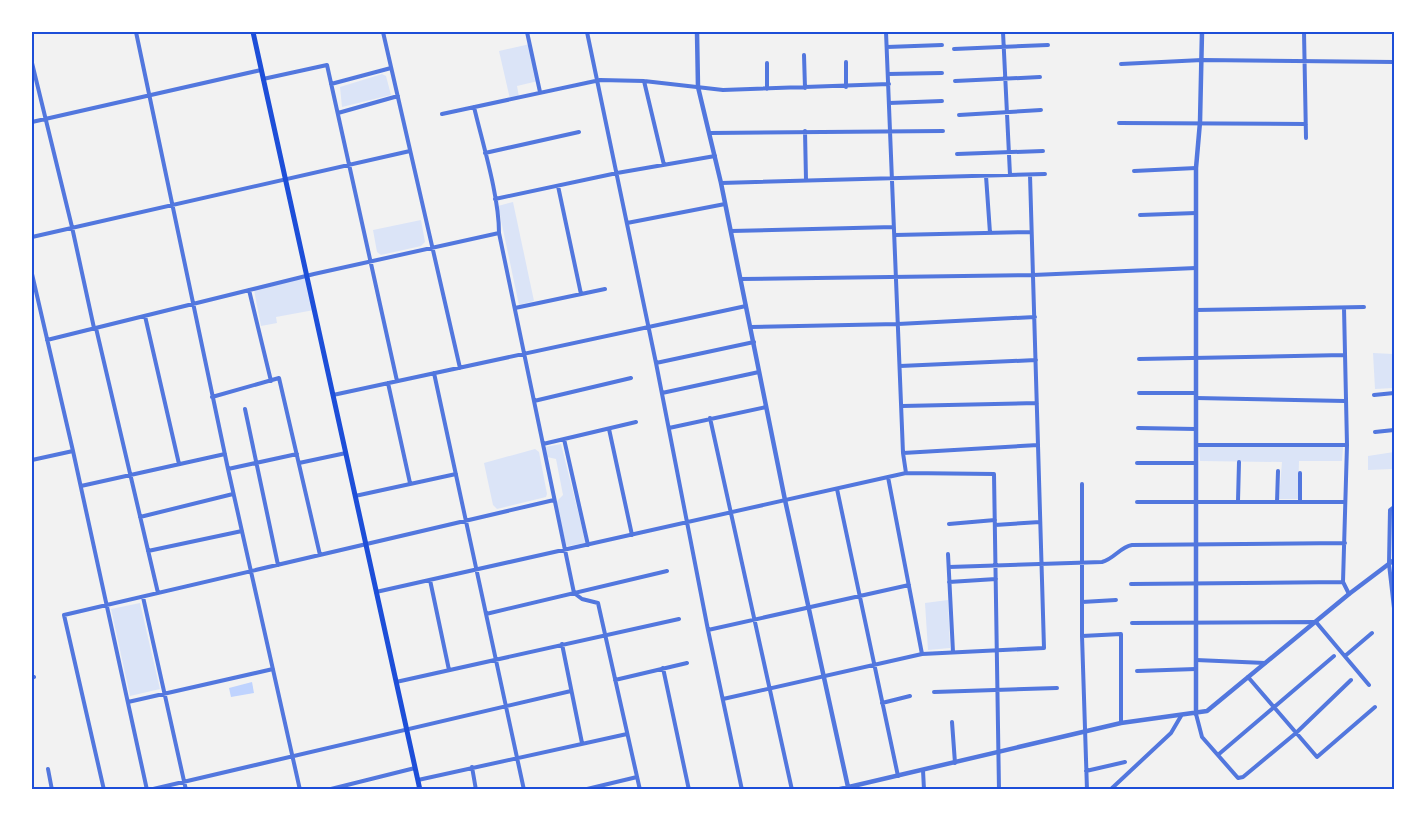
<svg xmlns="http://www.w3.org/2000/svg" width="1426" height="821" viewBox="0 0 1426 821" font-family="Rubik,sans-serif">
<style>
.green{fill:#dbe4f7}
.water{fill:#bfd3fe}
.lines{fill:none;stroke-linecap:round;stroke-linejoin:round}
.minor{stroke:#5277de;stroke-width:4}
.tertiary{stroke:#5277de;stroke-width:4.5}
.secondary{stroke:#1d4ed8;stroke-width:5}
.neatline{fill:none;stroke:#1d4ed8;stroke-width:2}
</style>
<rect width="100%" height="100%" fill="#f2f2f2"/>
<!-- green -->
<path class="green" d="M530,44L538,81L517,86L519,97L510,99L499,51Z
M382,74L386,76L391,95L342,107L340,87Z
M513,202L534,301L519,305L498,206Z
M421,220L425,242L421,246L381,255L377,252L373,230Z
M306,277L314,310L276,317L277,323L261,326L254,290Z
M1373,353L1393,354L1394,388L1375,389Z
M561,444L586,543L568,546L566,545L556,502L563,495L556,459L547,457L545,447Z
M1199,447H1343L1342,461H1299L1298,499H1279L1282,462L1200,461Z
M535,449L539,452L547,494L546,497L497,509L493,505L484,463Z
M1394,452V472L1392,469L1368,470V456Z
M948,600L950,648L928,650L925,603Z
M140,603L160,689L130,696L111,609Z"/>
<!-- water -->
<path class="water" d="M252,682L254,693L231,697L229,688Z"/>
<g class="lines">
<!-- minor -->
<path class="minor" d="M136,32L228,469L300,790
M383,32L460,368
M527,32L540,92
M587,32L656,363L708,630L742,790
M690,32H702
M886,32L903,453L906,473
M1003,32L1010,175
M1304,32L1306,138
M887,47L942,45
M954,49L1048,45
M804,55L805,88
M846,62V87
M32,63L72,227L94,328
M767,63V89
M1121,64L1202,60L1394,62
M888,74L942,73
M263,79L327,65L397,381
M644,81L664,165
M955,81L1040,77
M331,84L391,68
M889,103L942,101
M474,107C483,145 499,196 499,233L574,593L582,599L598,603L640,790
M338,113L398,96
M442,114L600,80L644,81L723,90L889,84
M959,115L1041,110
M32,122L261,70
M1119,123L1306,124
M805,131L806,180
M710,133L943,131
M485,153L579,132
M957,154L1043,151
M1134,171L1196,168
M986,176L990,233
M721,183L1045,174
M558,186L581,294
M495,199L617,173L715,156
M1140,215L1196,213
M627,223L725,204
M731,231L894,227
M895,235L1031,232
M32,237L410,151
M32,274L73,451L147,790
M741,279L1033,275L1196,268
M249,290L271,381
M515,308L605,289
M1344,308L1347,445L1343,582L1349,594
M1196,310L1364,307
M145,316L179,464
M751,327L898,324L1035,317
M96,328L158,593
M47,340L314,274L499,233
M1139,359L1344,355
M656,363L754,342
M900,366L1036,360
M434,373L524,790
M388,383L410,483
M662,393L759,372
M1139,393H1196
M333,395L746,306
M1374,395L1394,393
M212,397L279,378L320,555
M1196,398L1345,401
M534,401L631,378
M902,406L1037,403
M245,409L278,565
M710,418L792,790
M669,428L766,407
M1138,428L1196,429
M609,429L632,535
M1375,432L1394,430
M564,439L588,545
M543,444L636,422
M1196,445H1347
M903,453L1038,445
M32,460L73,451
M299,463L346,453
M1137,463H1196
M228,469L297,454
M888,477L922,654
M1082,484V636L1087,790
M81,486L225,454
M837,489L898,776
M355,496L456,474
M1238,501L1239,462
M1137,502H1345
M1277,502L1278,471
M1300,502V473
M1394,507L1390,510L1389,564L1394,608
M140,517L233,494
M949,524L995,520
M995,525L1040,522
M148,551L242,531
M948,554L953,652
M949,567L1102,562C1114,559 1120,547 1132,545L1345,543
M430,580L449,670
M949,582L996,579
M1131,584L1343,582
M376,592L888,477L906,473L994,474L999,790
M143,597L186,790
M1082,602L1116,600
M486,614L667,571
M1132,623L1316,622L1369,685
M708,630L909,585
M1082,636L1121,634V723
M562,644L582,743
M1345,656L1372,633
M1196,660L1265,663
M663,668L689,790
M1137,671L1196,669
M1248,677L1317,757L1375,707
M32,678L34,677
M615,680L687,663
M396,682L679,619
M934,692L1057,688
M723,699L922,654L1044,648L1030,175
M128,702L273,669
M882,703L910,696
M1196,714L1202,737L1238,778L1243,777L1296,733L1351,680
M952,722L955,763
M1219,754L1334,656
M472,767L476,790
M48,769L52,790
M923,770L924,790
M1086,771L1125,762
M418,780L627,734
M104,790L64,615L554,500
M149,790L571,691
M327,790L415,768
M583,790L637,777
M1110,790L1171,733L1181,716"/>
<!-- tertiary -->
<path class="tertiary" d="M697,32L698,87L721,183L785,500L848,787
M1196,714V168L1200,122L1202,32
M836,790L1121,723L1207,711L1349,594L1394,560"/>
<!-- secondary -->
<path class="secondary" d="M253,32L420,790"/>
</g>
<!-- border -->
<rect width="1426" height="821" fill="none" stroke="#ffffff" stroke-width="66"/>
<rect x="33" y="33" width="1360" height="755" class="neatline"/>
</svg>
